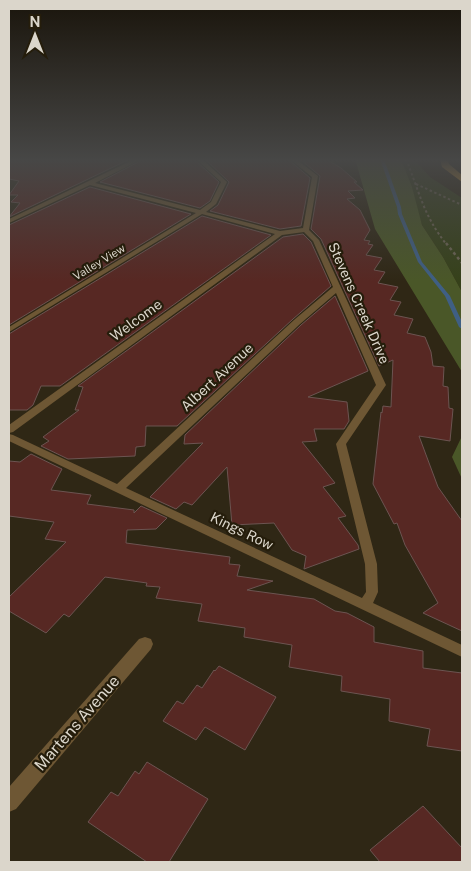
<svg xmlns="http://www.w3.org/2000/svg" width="471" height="871" viewBox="0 0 471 871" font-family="'Public Sans',sans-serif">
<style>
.green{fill:#36411a}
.forest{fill:#4a5728}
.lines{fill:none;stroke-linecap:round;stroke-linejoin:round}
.stream{fill:#3f5f84;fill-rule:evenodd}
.building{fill:#572823;stroke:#6c5451}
.path-far1{stroke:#6b6454;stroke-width:2;stroke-dasharray:2.5 2.5;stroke-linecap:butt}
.path{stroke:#6b6454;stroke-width:2.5;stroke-dasharray:3 3;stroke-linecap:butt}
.lane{fill:#6e5734;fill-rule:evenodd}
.street{fill:#6e5734;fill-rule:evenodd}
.highway{fill:#d09733;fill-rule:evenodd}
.labels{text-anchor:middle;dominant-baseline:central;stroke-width:4.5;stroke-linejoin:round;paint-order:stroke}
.far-street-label{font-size:11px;fill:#dbd6cb;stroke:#251d0b}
.street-label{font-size:14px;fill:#dbd6cb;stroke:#251d0b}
.near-street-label{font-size:16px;fill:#dbd6cb;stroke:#251d0b}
</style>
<rect width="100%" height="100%" fill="#2f2715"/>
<!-- green -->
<path class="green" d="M399,159H414L430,177L462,198V292L443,257L422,225Z"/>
<!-- forest -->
<path class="forest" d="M354,159H399L402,162L412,187L422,225L443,257L462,292V372L375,229L356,162Z
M462,436V479L452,457Z"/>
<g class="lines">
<!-- stream -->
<path class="stream" d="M380,159H384L401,207L402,214L422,262L450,296L462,322V329L459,327L445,296L418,262L398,214L397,207Z"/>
</g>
<!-- building -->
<path class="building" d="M9,159H130L9,217L20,203L11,202L18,195H9L19,181L9,179Z
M144,159H194L219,182L210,201L200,208L100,182Z
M205,159H288L310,178L301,226L280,229L210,211L218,205L229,182Z
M300,159H326L341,168L357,182H354L363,190L348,191L355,198L347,199L360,210L370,230L364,240L370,241L368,244L373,245L366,255L382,258L374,270L385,272L378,283L398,287L390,300L401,302L394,315L413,319L407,333L425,337L431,352L433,366L444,367L443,386L448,387L449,408L453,409L450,441L419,436L438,487L462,521V631L423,613L438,603L405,545L397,523L394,524L373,484L381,412L382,413L383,406L391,407L393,360L379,366L321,239L311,229L320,176Z
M90,187L191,214L9,325V225Z
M202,216L271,235L60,386H41L33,405L27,410H9V334Z
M303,234L311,242L331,286L293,319L177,426H146L145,446L136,447L135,456L68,459L41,446L49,441L43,437L79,410H75L83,387L78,386L283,237Z
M335,296L368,371L308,397L347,402L349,421L344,429H314L317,441L302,442L335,483L323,487L346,516L338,518L358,545L359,549L304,569L306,556L292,550L274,523L232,525L227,467L192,505L184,502L176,509L150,497L203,443L184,444L185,435L301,325Z
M31,454L62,469L51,490L91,495L87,504L134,510V513L141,506L167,518L156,529L127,530L126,543L230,557L229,564L240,565L237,576L273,581L247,590L314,599L335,611L347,613L374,627V642L423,651V668L462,673V751L427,746L430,729L389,721L390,699L341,691L342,676L289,667L292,645L244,637L245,628L198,621L202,604L156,598L160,587L146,586L147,583L105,577L69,617L64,614L46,633L9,611V597L66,542L45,539L54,522L9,516V461L20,462Z
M219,666L276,697L245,750L205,727L196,740L163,721L177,701L183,704L197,685L202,688L214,670L215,671Z
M147,762L208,799L169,862H147L88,822L111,792L118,796L135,771L139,774Z
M423,806L462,848V862H380L370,850Z"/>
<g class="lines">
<!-- path-far1 -->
<path class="path-far1" d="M406,159C420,193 423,215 447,245
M416,184L462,205"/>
<!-- path -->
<path class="path" d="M446,243L462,263"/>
<!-- lane -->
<path class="lane" d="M135,159H142L95,183L200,210L211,202L221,182L196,159H202L227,182L216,204L206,212L280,231L303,228L312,177L290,159H296L318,176L309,230L319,240L386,385L346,444L377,564L378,592L373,603L462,645V657L9,441V434L13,435L117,484L294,320L333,287L313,241L304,232L282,235L13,432L9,433V425L275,234L202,214L9,332V327L196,213L90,185L9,223V219ZM336,293L376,385L336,444L365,564L366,592L362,598L126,488L300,324Z"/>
<!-- street -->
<path class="street" d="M145,637L151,639L153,644L151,649L16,809L9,812V787L139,639Z"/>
<!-- highway -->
<path class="highway" d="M440,159H448L449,164L462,175V182L442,167Z"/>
</g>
<!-- sky -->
<linearGradient id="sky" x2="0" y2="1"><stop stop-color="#1a150c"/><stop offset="0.57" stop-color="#474746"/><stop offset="1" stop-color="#474746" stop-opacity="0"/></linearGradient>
<rect width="471" height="281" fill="url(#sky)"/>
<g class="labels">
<!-- far-street labels -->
<g class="far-street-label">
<text transform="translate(99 262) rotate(-31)">Valley View</text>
</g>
<!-- street labels -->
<g class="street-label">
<text transform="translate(359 303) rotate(66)">Stevens Creek Drive</text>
<text transform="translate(136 320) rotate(-36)">Welcome</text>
<text transform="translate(217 377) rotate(-43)">Albert Avenue</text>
<text transform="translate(242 531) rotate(26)">Kings Row</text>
</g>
<!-- near-street labels -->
<g class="near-street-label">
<text transform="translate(77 723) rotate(-49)">Martens Avenue</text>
</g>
</g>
<!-- border -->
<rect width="471" height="871" fill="none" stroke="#dbd6cb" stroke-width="20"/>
<!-- north arrow -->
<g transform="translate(35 35)" stroke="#251d0b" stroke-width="4" paint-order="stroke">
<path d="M0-4L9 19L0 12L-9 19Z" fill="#dbd6cb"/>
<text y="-8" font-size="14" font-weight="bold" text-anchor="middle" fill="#dbd6cb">N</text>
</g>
</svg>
